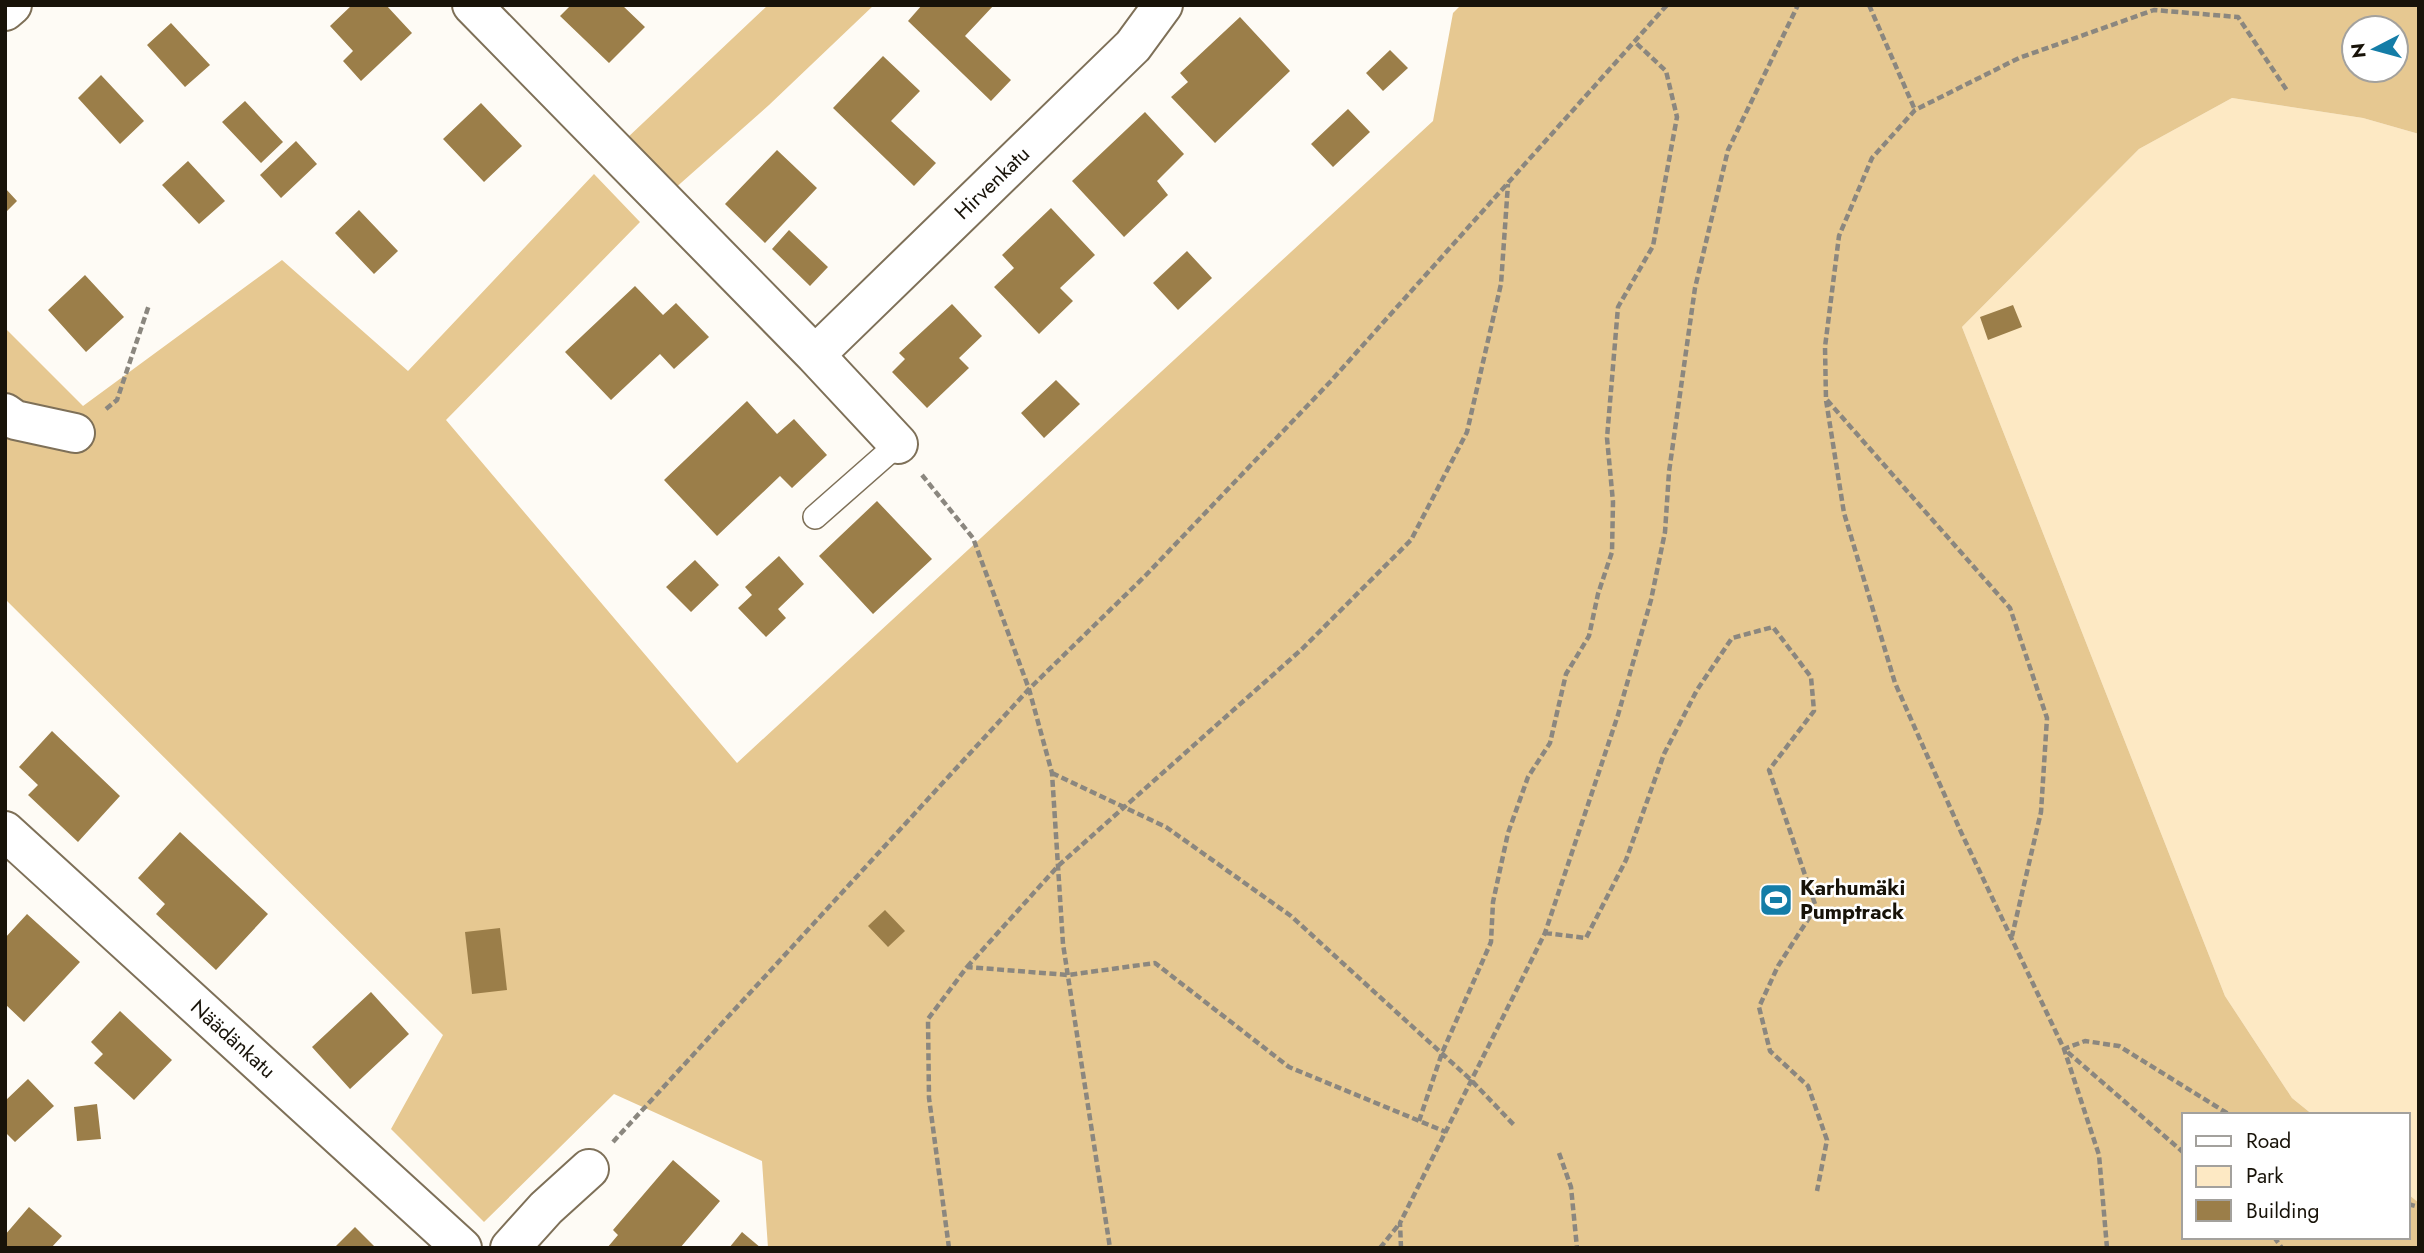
<svg xmlns="http://www.w3.org/2000/svg" width="2424" height="1253" viewBox="0 0 2424 1253" font-family="Jost,sans-serif">
<style>
.green{fill:#fde9c4}
.forest{fill:#e6c891;fill-rule:evenodd}
.building{fill:#9b7e49}
.lines{fill:none;stroke-linecap:round;stroke-linejoin:round}
.lane-casing{stroke:#7e7058;stroke-width:26}
.street-casing{stroke:#7e7058;stroke-width:42}
.path{stroke:#8b877f;stroke-width:4.5;stroke-dasharray:7 3.5;stroke-linecap:butt}
.lane{stroke:#fff;stroke-width:23}
.street{stroke:#fff;stroke-width:38}
.labels{text-anchor:middle;dominant-baseline:central;stroke-width:5;stroke-linejoin:round;paint-order:stroke}
.street-label{font-size:21px;fill:#181309;stroke:#fff}
.poi-label{font-size:21px;font-weight:bold;fill:#181309;stroke:#fff;text-anchor:start}
</style>
<rect width="100%" height="100%" fill="#fefbf5"/>
<!-- green -->
<path class="green" d="M2232,98L2363,118L2419,134V1203L2408,1194V1115H2313L2292,1098L2225,996L1962,327L2139,149Z"/>
<!-- forest -->
<path class="forest" d="M768,5H874L769,105L673,190L626,139Z
M1461,5H2419V134L2363,118L2232,98L2139,149L1962,327L2225,996L2292,1098L2313,1115H2184V1237H2408V1194L2419,1203V1248H768L762,1161L614,1094L484,1222L391,1129L443,1035L5,599V328L83,406L282,260L408,371L594,174L640,222L446,420L737,763L1433,121L1453,13ZM2354,28H2396V70H2354Z"/>
<!-- building -->
<path class="building" d="M352,5H386L412,33L361,81L343,61L353,51L330,26Z
M571,5H622L645,27L609,63L560,16Z
M922,5H994L965,36L1011,80L991,101L908,21Z
M1240,17L1290,71L1215,143L1171,97L1188,82L1180,73Z
M171,23L210,65L185,87L147,45Z
M1390,50L1408,68L1383,91L1366,73Z
M883,56L920,91L891,121L936,163L914,186L833,108Z
M101,75L144,121L120,144L78,98Z
M245,101L283,142L261,163L222,122Z
M481,103L522,146L484,182L443,139Z
M1348,109L1370,132L1333,167L1311,144Z
M1145,112L1184,154L1157,181L1168,195L1124,237L1072,181Z
M296,141L317,164L281,198L260,175Z
M777,150L817,188L765,243L725,204Z
M188,161L225,201L199,224L162,185Z
M5,188L17,201L5,213Z
M1051,208L1095,255L1060,288L1073,301L1039,334L994,287L1014,268L1002,255Z
M359,210L398,251L374,274L335,233Z
M789,230L828,267L810,286L772,249Z
M1187,251L1212,278L1178,310L1153,283Z
M85,275L124,317L86,352L48,310Z
M635,286L663,315L676,303L709,337L674,369L660,354L611,400L565,352Z
M952,304L982,336L959,358L969,368L927,408L892,372L905,359L899,353Z
M2013,305L2022,327L1988,340L1980,317Z
M1056,380L1080,404L1044,438L1021,413Z
M747,401L777,434L794,419L827,455L792,488L780,476L717,536L664,480Z
M877,501L932,559L873,614L819,556Z
M779,556L804,584L778,609L786,618L766,637L738,608L752,595L745,587Z
M695,560L719,585L691,612L666,587Z
M52,731L120,796L78,842L28,795L38,785L19,767Z
M180,832L268,914L216,970L156,914L165,904L138,878Z
M885,910L905,931L888,947L868,926Z
M27,914L80,962L24,1022L5,1004V938Z
M500,928L507,990L472,994L465,932Z
M371,992L409,1034L350,1089L312,1047Z
M120,1011L172,1060L134,1100L94,1063L103,1054L91,1042Z
M28,1079L54,1106L15,1142L5,1132V1101Z
M97,1104L101,1139L77,1141L74,1107Z
M673,1160L720,1201L680,1248H607L618,1235L613,1230Z
M29,1207L62,1236L51,1248H5V1235Z
M355,1227L376,1248H334Z
M742,1232L761,1248H729Z"/>
<g class="lines">
<defs>
<path id="lane" d="M815,517L898,444"/>
<path id="street" d="M472,5L815,355L1133,46L1163,5
M5,11L12,5
M815,355L898,444
M5,413L15,420L75,433
M5,831L462,1248
M510,1248L546,1208L589,1169"/>
</defs>
<!-- lane casing -->
<use href="#lane" class="lane-casing"/>
<!-- street casing -->
<use href="#street" class="street-casing"/>
<!-- path -->
<path class="path" d="M1869,5L1915,110
M1827,400L2010,608L2047,718L2041,812L2012,936
M106,409L117,400L149,305
M922,475L973,538L1029,689L1052,773L1063,944L1110,1248
M1052,773L1166,827L1291,916L1471,1080L1514,1125
M1545,933L1586,938L1626,860L1664,754L1697,690L1732,638L1773,627L1811,677L1814,711L1769,770L1816,907L1778,966L1759,1007L1770,1051L1808,1086L1827,1140L1817,1191
M967,967L1058,866L1302,649L1411,540L1467,432L1501,284L1508,184
M1419,1121L1442,1053L1491,942L1493,902L1508,833L1528,777L1550,743L1566,674L1589,636L1598,594L1612,552L1613,502L1607,438L1618,307L1653,246L1677,117L1666,71L1635,42
M613,1142L1029,689L1146,575L1330,382L1667,5
M1559,1153L1571,1187L1577,1248
M2184,1153L2064,1049L2085,1041L2119,1046L2230,1115
M2408,1204L2419,1207
M2274,1237L2282,1248
M949,1248L929,1098L928,1019L967,967L1068,975L1155,963L1289,1067L1446,1132
M1380,1248L1400,1223
M1401,1248L1400,1223L1545,933L1618,715L1651,600L1665,532L1669,472L1695,288L1728,150L1798,5
M2107,1248L2099,1155L2064,1049L1961,832L1895,683L1844,513L1826,400L1825,347L1839,236L1872,158L1915,110L2019,58L2154,10L2238,17L2288,92"/>
<!-- lane -->
<use href="#lane" class="lane"/>
<!-- street -->
<use href="#street" class="street"/>
</g>
<!-- icons -->
<defs>
<symbol id="stadium-square" viewBox="-11 -11 22 22"><rect x="-9" y="-9" width="18" height="18" rx="4" fill="#147da7" stroke="#fff"/><path d="M0-5a6.5 5 0 1 0 0 10a6.5 5 0 1 0 0-10ZM-3.5-1.8h7v3.6h-7Z" fill="#fff"/></symbol>
</defs>
<g fill-rule="evenodd">
<use href="#stadium-square" x="1757" y="881" width="38" height="38"/>
</g>
<g class="labels">
<!-- street labels -->
<g class="street-label">
<text transform="translate(992 183) rotate(-44)">Hirvenkatu</text>
<text transform="translate(233 1039) rotate(42)">Näädänkatu</text>
</g>
<!-- poi labels -->
<g class="poi-label">
<text x="1800" y="888">Karhumäki<tspan x="1800" dy="24">Pumptrack</tspan></text>
</g>
</g>
<!-- border -->
<rect width="2424" height="1253" fill="none" stroke="#181309" stroke-width="14"/>
<!-- legend -->
<rect x="2182" y="1113" width="228" height="126" fill="#ffffff" stroke="#a3a19d" stroke-width="2"/>
<rect x="2196" y="1136" width="35" height="10" fill="#ffffff" stroke="#a3a19d" stroke-width="2"/>
<text x="2246" y="1148" font-size="21" fill="#181309">Road</text>
<rect x="2196" y="1166" width="35" height="21" fill="#fde9c4" stroke="#a3a19d" stroke-width="2"/>
<text x="2246" y="1183" font-size="21" fill="#181309">Park</text>
<rect x="2196" y="1200" width="35" height="21" fill="#9b7e49" stroke="#a3a19d" stroke-width="2"/>
<text x="2246" y="1218" font-size="21" fill="#181309">Building</text>
<!-- north arrow -->
<g transform="translate(2375 49) rotate(264)"><circle r="33" fill="#ffffff" stroke="#a3a19d" stroke-width="2"/>
<path d="M0-5L12 26L0 18L-12 26Z" fill="#147da7"/>
<text y="-10" font-size="19" font-weight="bold" text-anchor="middle" fill="#181309">N</text>
</g>
</svg>
